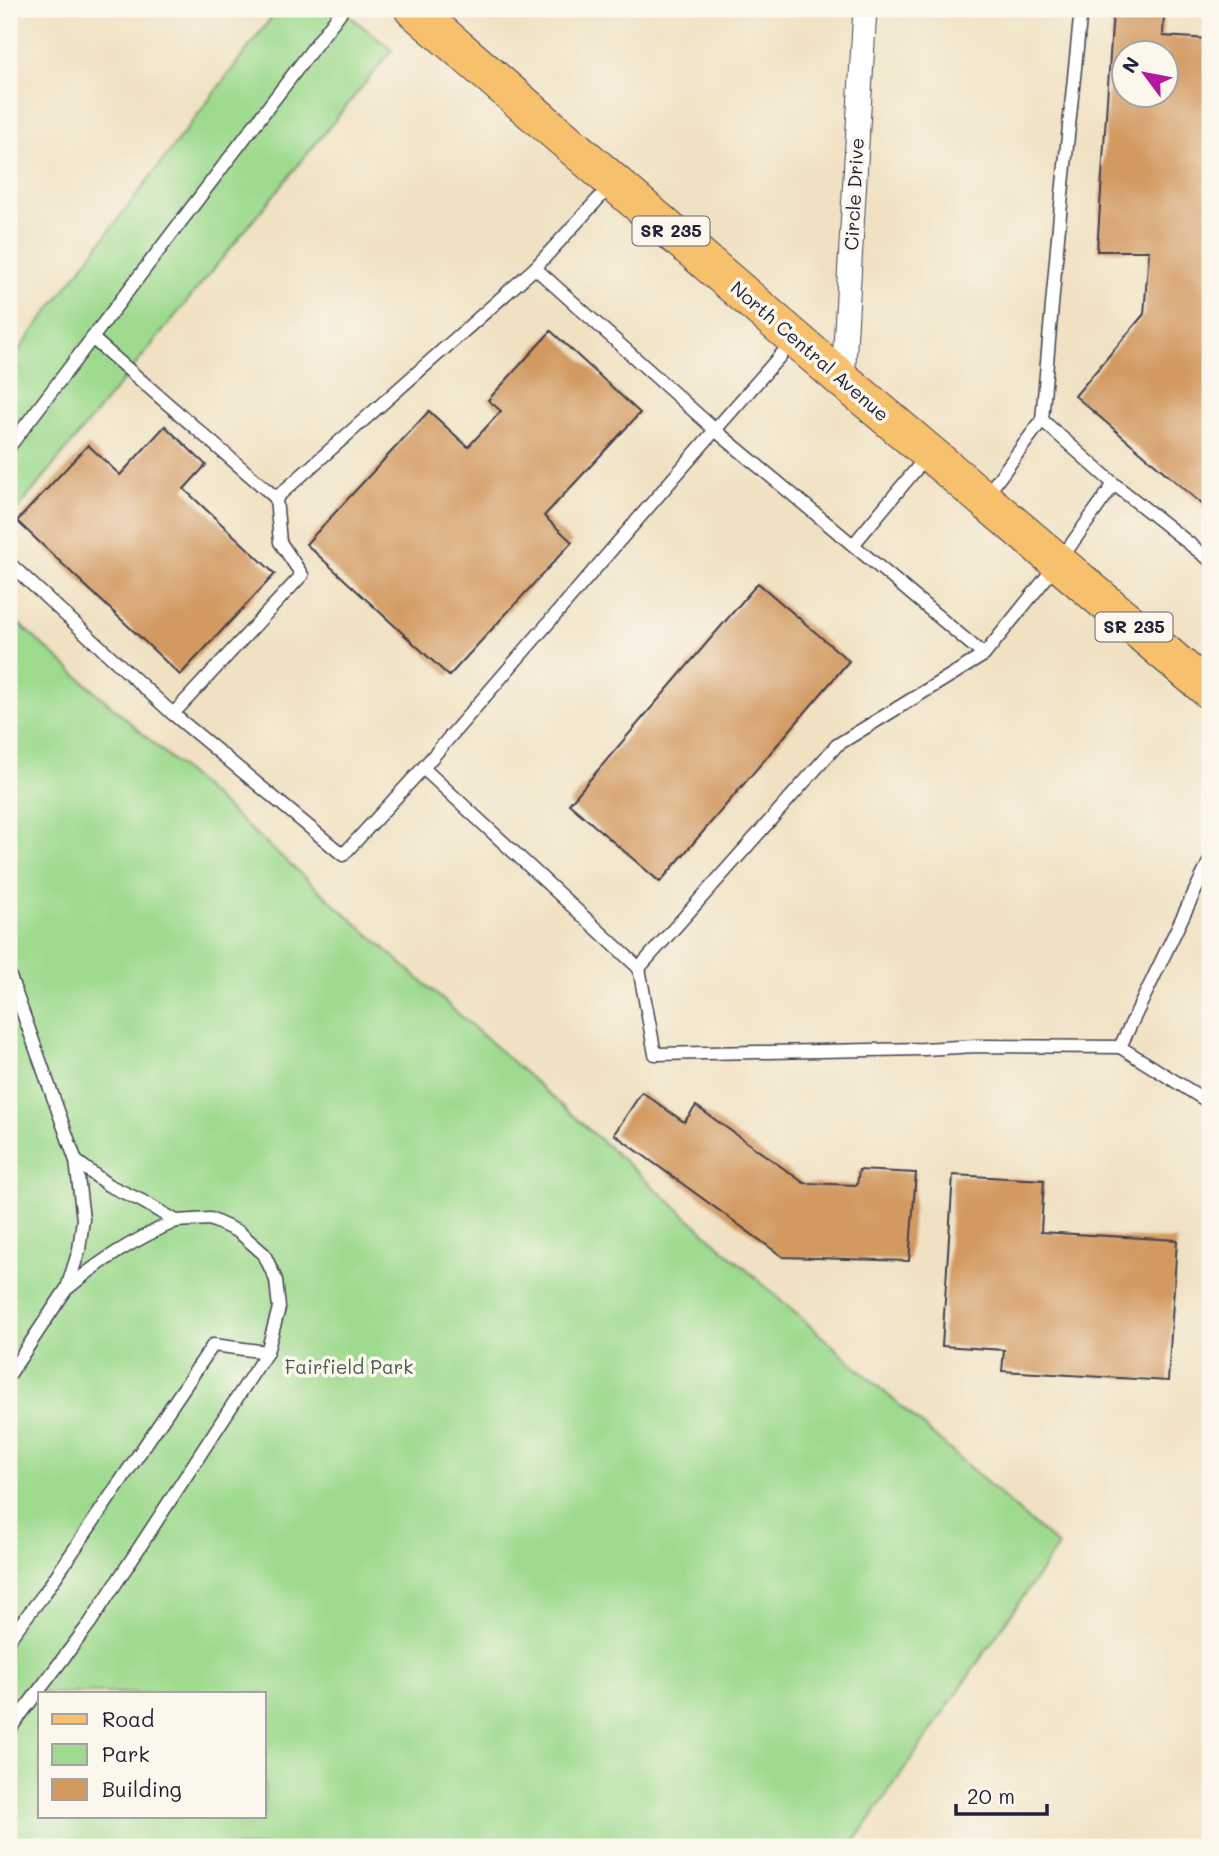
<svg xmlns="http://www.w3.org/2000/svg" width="1219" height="1856" font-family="Mali,sans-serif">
<rect width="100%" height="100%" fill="#fbf7ec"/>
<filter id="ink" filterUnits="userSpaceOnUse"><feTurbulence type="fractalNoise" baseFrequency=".0143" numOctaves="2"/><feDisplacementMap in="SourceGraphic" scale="14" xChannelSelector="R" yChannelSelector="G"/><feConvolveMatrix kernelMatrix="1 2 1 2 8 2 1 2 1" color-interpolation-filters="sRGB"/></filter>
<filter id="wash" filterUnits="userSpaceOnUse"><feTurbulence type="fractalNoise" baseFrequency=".00686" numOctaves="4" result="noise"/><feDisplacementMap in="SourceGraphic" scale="28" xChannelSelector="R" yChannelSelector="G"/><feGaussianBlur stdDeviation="1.57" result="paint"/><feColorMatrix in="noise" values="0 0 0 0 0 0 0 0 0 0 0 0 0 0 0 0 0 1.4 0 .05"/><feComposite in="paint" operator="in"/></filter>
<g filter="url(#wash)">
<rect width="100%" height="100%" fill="#f0e1c2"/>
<g fill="#9eda8e" stroke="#607e64" stroke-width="2" fill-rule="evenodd">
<path d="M278 9H341L392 50 9 520V363Z"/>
<path d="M9 615 1058 1546 851 1847H9ZM40 1693H264V1816H40Z"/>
</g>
<g id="blocks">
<g fill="#d29961" fill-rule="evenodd">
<path d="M1113 10 1164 14 1163 36 1210 39V511L1075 396 1144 314 1149 251H1097ZM1124 52H1166V94H1124Z"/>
<path d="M551 331 640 413 544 516 572 542 449 676 306 544 429 411 468 447 501 411 488 400Z"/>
<path d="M165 426 206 465 184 489 275 574 180 675 17 521 88 445 120 475Z"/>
<path d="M758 583 849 661 660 882 569 804Z"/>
<path d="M642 1092 684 1122 696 1106 804 1183 857 1185 859 1170 916 1173 909 1261 783 1257 614 1134Z"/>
<path d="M953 1175 1044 1180 1041 1232 1177 1240 1168 1381 1002 1371 1004 1350 942 1346Z"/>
</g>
</g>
</g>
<g filter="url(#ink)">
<use href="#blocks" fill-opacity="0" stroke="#413f4f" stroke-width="2"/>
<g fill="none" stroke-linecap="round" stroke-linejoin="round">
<defs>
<g id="service">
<path d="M611 185 535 268 715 430 794 340"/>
<path d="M1042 420 1114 484 1210 560"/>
<path d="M9 447 343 9"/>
<path d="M927 456 853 545 984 655"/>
<path d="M986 496 1042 420 1060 214 1081 9"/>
<path d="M276 498 535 268"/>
<path d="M853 545 715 430 423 768 639 968 837 745 984 655 1058 563 1114 484"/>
<path d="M9 563 173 714 302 575 280 542 276 498 92 338"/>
<path d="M173 714 343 855 423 768"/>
<path d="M1210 860 1120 1047 1210 1103"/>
<path d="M639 968 655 1054 924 1049 976 1046 1120 1047"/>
<path d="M9 974 76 1161 83 1219 79 1250 67 1288 9 1375"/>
<path d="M176 1221 210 1219 239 1232 264 1254 276 1280 279 1308 267 1352"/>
<path d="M68 1288C104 1258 134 1240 176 1221L142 1201 108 1185 76 1161"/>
<path d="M9 1639 44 1594 213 1345 267 1352 90 1623 9 1730"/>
</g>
<path id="minor" d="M843 380 865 9"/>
<path id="primary" d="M413 9 843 380 1210 691"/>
</defs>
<use href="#service" stroke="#413f4f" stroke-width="15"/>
<use href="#minor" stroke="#413f4f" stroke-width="25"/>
<use href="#primary" stroke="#413f4f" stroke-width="39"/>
<use href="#service" stroke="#fff" stroke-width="12"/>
<use href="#minor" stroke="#fff" stroke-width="23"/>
<use href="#primary" stroke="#f7c06c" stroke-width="37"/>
</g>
</g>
<g text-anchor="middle" stroke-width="7" stroke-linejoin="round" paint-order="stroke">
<g fill="#fbf7ec" stroke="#636270" stroke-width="2">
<rect x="632.5" y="216.5" width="77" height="29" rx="5"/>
<rect x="1095.5" y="612.5" width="77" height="29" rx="5"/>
</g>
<g font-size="18" font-weight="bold" fill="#22223b">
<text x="671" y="237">SR 235</text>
<text x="1134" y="633">SR 235</text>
</g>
<g font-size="19" fill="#22223b" stroke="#fbf7ec">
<text transform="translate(854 194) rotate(-87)" y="7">Circle Drive</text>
<text transform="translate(810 351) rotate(41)" y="7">North Central Avenue</text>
</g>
<g font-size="19" fill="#475954" stroke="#fbf7ec">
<text x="349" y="1374">Fairfield Park</text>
</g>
</g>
<rect width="1219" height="1856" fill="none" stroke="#fbf7ec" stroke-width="35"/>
<rect x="38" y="1692" width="228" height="126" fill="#fbf7ec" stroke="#a4a2a5" stroke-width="2"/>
<rect x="52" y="1714" width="35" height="10" fill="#f7c06c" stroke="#a4a2a5" stroke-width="2"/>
<text x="102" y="1727" font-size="21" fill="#22223b">Road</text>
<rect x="52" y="1744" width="35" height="21" fill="#9eda8e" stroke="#a4a2a5" stroke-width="2"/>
<text x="102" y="1762" font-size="21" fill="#22223b">Park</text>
<rect x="52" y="1779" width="35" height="21" fill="#d29961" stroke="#a4a2a5" stroke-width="2"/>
<text x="102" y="1797" font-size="21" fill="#22223b">Building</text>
<g transform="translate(1145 74) rotate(302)"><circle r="33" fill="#fbf7ec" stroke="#a4a2a5" stroke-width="2"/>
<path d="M0-5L12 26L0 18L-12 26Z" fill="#b5179e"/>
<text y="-10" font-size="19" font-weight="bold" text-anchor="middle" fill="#22223b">N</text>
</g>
<path d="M956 1804v10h91v-10" fill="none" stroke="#22223b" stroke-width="3.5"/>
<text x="967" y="1804" font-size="21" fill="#22223b" stroke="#fbf7ec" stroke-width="5" paint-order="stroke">20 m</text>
</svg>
